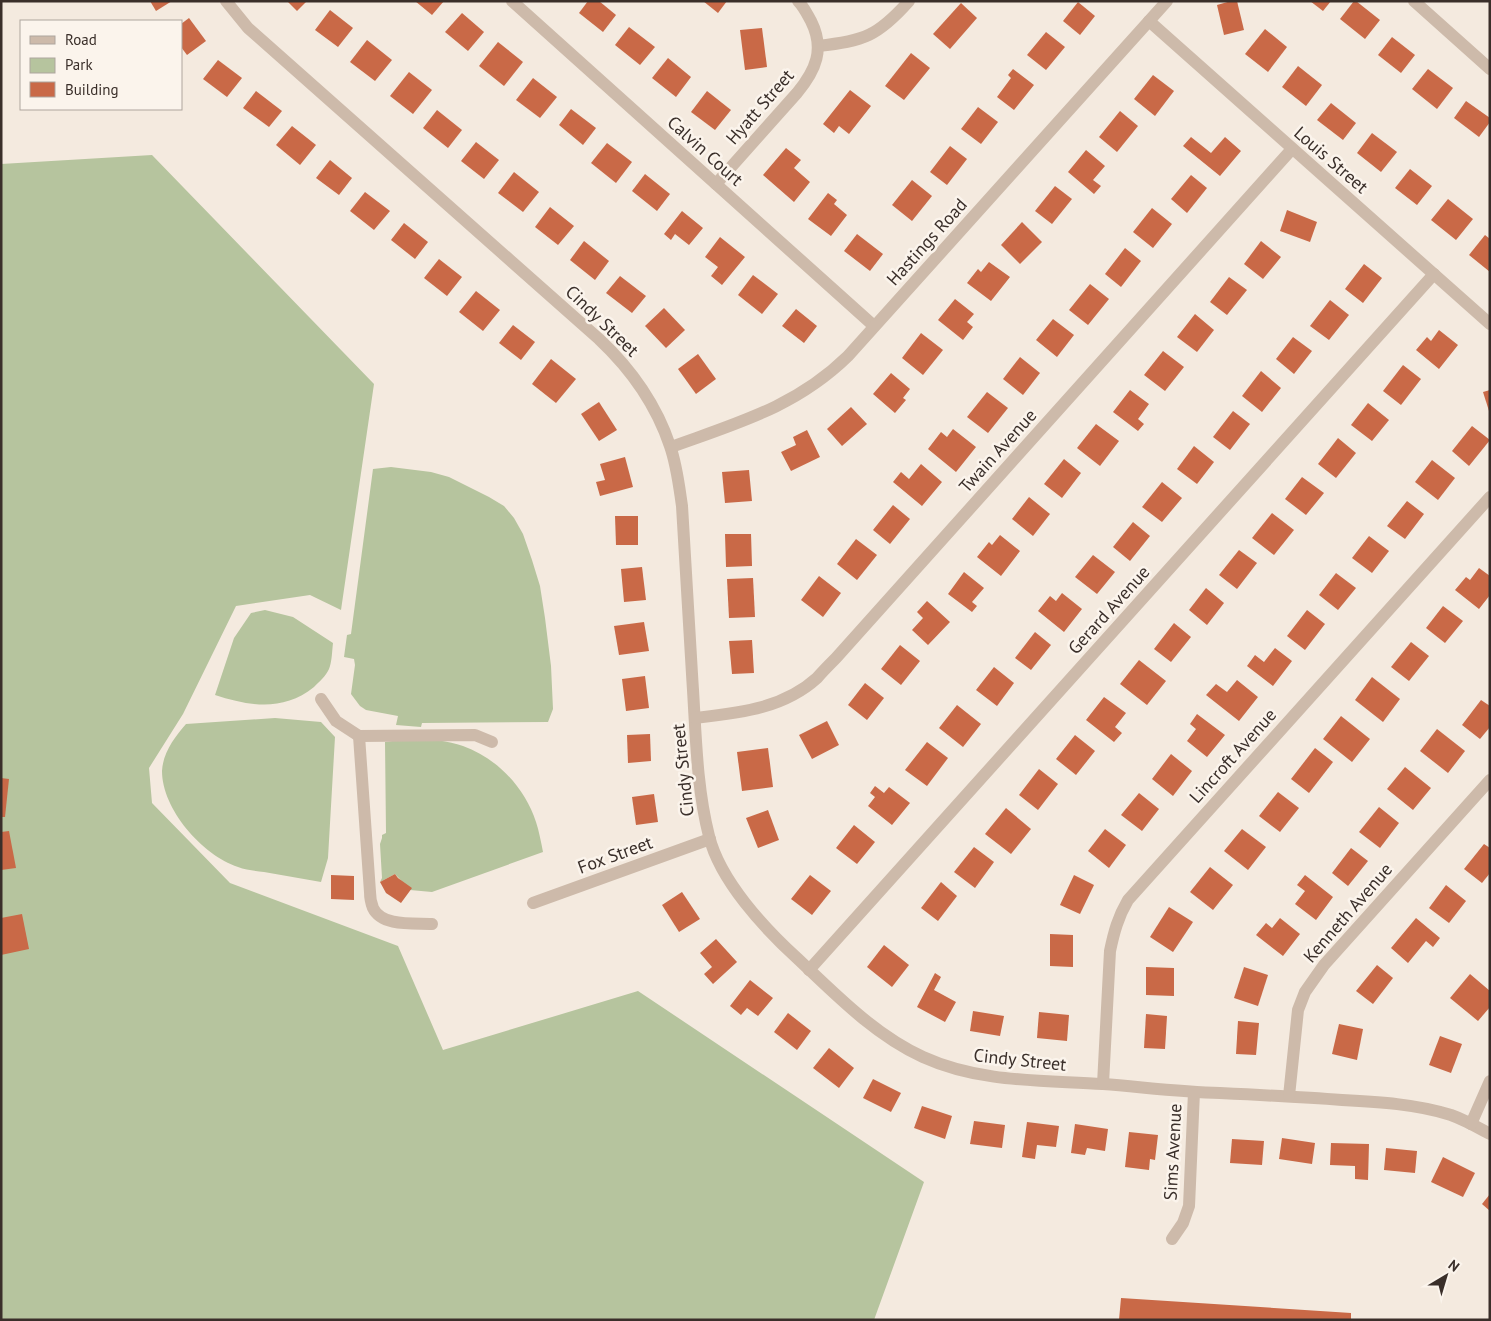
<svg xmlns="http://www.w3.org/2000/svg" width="1491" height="1321" font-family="'PT Sans',sans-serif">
<rect width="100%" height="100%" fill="#f4eadf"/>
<g fill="#b6c49e">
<path d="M152 155 374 384 341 610 310 595 236 606 183 714 149 768 152 803 230 883 398 946 443 1050 638 991 924 1182 874 1320H1V164Z"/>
<path d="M391 467 431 472 449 477 489 497 504 506 514 518 523 534 532 560 540 586 545 618 551 666 553 709 548 722 422 723 421 727 396 725 398 716 366 710 360 706 351 694 355 665 354 659 344 657 347 635 351 634 373 469Z"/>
<path d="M265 610 293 617 333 643C332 651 332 662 329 669 326 676 319 682 314 687 283 712 249 706 215 695L234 638 251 613Z"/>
<path d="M275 718 321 722 335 737 328 858 321 882C302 879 283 875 264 872 256 871 246 870 238 867 202 855 162 809 162 771 163 752 175 737 186 724Z"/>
<path d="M414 738C431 739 448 741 463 746 497 758 525 788 536 822 539 831 541 842 543 852L432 892 410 890 395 874 380 882 382 878 380 844 382 838V835L386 833 385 742Z"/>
</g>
<g fill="#c96947">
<path d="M150 1H172L156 11Z"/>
<path d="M287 1H307L297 11Z"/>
<path d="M415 1H444L432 15Z"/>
<path d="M588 1H599L616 15 603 32 579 13Z"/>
<path d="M703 1H727L718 13Z"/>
<path d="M1231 1H1237L1244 30 1224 35 1217 5Z"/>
<path d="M1310 1H1331L1323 11Z"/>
<path d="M1354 1H1356L1380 20 1365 39 1340 19Z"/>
<path d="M1078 2 1095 16 1080 35 1063 21Z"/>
<path d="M961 3 977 18 950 49 933 34Z"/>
<path d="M330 10 353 28 338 47 315 30Z"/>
<path d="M462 13 484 32 468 51 445 32Z"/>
<path d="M189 18 206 41 187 55 181 47V24Z"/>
<path d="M629 27 655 47 640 65 615 45Z"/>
<path d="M762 28 767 67 745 70 740 30Z"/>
<path d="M1265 29 1287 47 1268 72 1245 54Z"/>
<path d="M1046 32 1065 47 1046 70 1027 55Z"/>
<path d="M1392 37 1415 55 1401 73 1378 55Z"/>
<path d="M367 40 392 60 375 81 350 62Z"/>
<path d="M498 42 523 62 504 86 479 66Z"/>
<path d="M911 53 930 68 904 100 885 86Z"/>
<path d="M668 58 691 77 676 97 652 78Z"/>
<path d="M218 60 242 78 227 97 203 79Z"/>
<path d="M1298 66 1322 85 1306 106 1282 87Z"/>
<path d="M1013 69 1034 85 1014 110 997 97 1011 78 1008 75Z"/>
<path d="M1428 69 1453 88 1437 109 1412 89Z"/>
<path d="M409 72 432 90 413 114 390 96Z"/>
<path d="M1153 75 1174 91 1155 116 1134 99Z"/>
<path d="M533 78 557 97 540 118 516 100Z"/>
<path d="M850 90 871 106 849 134 839 126 834 133 823 124Z"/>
<path d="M256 91 282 111 269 127 243 108Z"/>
<path d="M707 91 731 110 715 130 691 112Z"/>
<path d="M1466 101 1490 118V122L1479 137 1454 118Z"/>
<path d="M1331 103 1356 123 1343 140 1317 120Z"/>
<path d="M978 107 998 122 981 144 961 129Z"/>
<path d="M571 109 596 128 583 145 559 125Z"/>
<path d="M437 110 462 130 448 148 423 128Z"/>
<path d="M1120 111 1138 126 1117 152 1099 137Z"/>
<path d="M292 126 316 145 300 165 276 145Z"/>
<path d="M1372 133 1397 152 1381 172 1357 153Z"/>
<path d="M1191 137 1211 153 1225 137 1241 151 1220 176 1183 146Z"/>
<path d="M476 142 499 160 484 179 461 161Z"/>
<path d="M607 143 632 162 616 183 591 163Z"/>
<path d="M950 146 967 159 947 185 930 172Z"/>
<path d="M786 148 801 160 794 168 810 182 794 202 763 175Z"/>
<path d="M1086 150 1105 166 1093 180 1101 186 1094 194 1068 172Z"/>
<path d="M330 160 352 178 339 195 316 178Z"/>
<path d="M1410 169 1432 186 1417 205 1395 188Z"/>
<path d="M514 172 539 192 523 212 498 193Z"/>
<path d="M645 174 670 194 657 211 632 191Z"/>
<path d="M1191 175 1207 188 1187 213 1171 199Z"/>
<path d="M912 180 932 196 912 221 892 205Z"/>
<path d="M1055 186 1072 199 1052 224 1035 211Z"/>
<path d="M365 192 390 211 374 230 350 211Z"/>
<path d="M828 193 837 200 834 204 847 215 831 236 808 219Z"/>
<path d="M1448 199 1473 219 1456 240 1431 220Z"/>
<path d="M550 207 574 226 558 245 535 227Z"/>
<path d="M1152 208 1172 224 1153 248 1133 232Z"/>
<path d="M1287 210 1317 222 1310 242 1280 231Z"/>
<path d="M682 211 703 228 689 245 675 234 671 240 664 234Z"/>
<path d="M1022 222 1042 242 1020 264 1001 245Z"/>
<path d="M404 223 428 242 415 259 391 240Z"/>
<path d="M857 234 883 254 870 271 844 251Z"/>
<path d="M1485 235 1490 239V272L1469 255Z"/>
<path d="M720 237 745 257 722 285 711 276 718 267 705 257Z"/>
<path d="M584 241 609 261 595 280 570 260Z"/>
<path d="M1261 241 1281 257 1263 279 1244 264Z"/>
<path d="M1125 248 1141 261 1121 287 1105 274Z"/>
<path d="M439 259 462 277 447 296 424 278Z"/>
<path d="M989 262 1010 277 991 301 967 283 978 269 981 272Z"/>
<path d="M1364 264 1382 278 1363 303 1345 289Z"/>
<path d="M753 275 778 294 762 314 738 295Z"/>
<path d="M620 276 646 296 632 313 606 293Z"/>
<path d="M1229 277 1247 290 1227 315 1210 302Z"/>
<path d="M1090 284 1109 299 1088 325 1069 310Z"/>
<path d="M476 291 500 310 483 331 459 312Z"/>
<path d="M955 299 974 314 967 322 973 327 963 340 938 320Z"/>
<path d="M1330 300 1349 315 1329 340 1310 326Z"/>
<path d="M664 308 685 330 666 348 645 326Z"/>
<path d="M796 309 817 326 804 343 782 326Z"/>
<path d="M1195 314 1214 330 1197 352 1177 337Z"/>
<path d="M1053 319 1074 335 1057 357 1036 340Z"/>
<path d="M513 325 535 342 521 360 499 343Z"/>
<path d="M1439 330 1458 345 1439 369 1416 350 1427 337 1431 341Z"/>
<path d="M921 333 943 350 923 375 902 358Z"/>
<path d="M1293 337 1312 351 1294 374 1276 359Z"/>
<path d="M1163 351 1184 367 1165 391 1144 375Z"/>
<path d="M698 354 716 379 696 394 678 369Z"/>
<path d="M1020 357 1040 373 1023 395 1003 379Z"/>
<path d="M551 359 576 379 556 403 532 384Z"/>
<path d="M1403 365 1421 379 1401 405 1383 391Z"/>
<path d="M1261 371 1281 388 1262 412 1242 396Z"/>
<path d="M891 373 910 389 903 398 906 400 895 413 873 394Z"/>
<path d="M1130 390 1149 404 1138 419 1144 424 1138 431 1113 412Z"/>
<path d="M1490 390V411H1489L1483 392Z"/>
<path d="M987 392 1008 408 988 433 967 417Z"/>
<path d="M599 402 617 430 599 441 581 414Z"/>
<path d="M1368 403 1389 420 1372 441 1351 425Z"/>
<path d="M851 407 867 424 842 446 827 429Z"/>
<path d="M1233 411 1250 424 1230 450 1213 437Z"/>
<path d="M1096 424 1119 441 1100 466 1077 448Z"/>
<path d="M1472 426 1490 440 1469 466 1452 451Z"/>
<path d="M953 429 976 447 956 472 928 449 941 432 947 437Z"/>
<path d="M807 430 820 457 791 471 781 452 796 445 793 437Z"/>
<path d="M1338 438 1356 453 1336 478 1318 464Z"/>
<path d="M1194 446 1214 462 1197 484 1177 469Z"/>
<path d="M625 457 633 487 600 496 596 482 605 480 600 464Z"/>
<path d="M1064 459 1081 473 1062 498 1044 484Z"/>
<path d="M1432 460 1455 478 1438 500 1415 482Z"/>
<path d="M921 464 942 482 922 506 893 482 901 472 909 479Z"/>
<path d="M749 470 752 501 725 503 722 472Z"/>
<path d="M1302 477 1324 493 1306 515 1285 499Z"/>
<path d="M1162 482 1182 498 1162 522 1142 507Z"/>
<path d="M1029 497 1050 514 1033 536 1012 519Z"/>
<path d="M1407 501 1424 514 1405 539 1387 526Z"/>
<path d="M893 505 910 519 890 544 873 530Z"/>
<path d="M1272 513 1294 530 1274 555 1252 538Z"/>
<path d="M615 516H638V545H616Z"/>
<path d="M1133 522 1150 536 1130 561 1113 547Z"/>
<path d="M725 534H751L752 566 726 567Z"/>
<path d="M1000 535 1020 551 1001 576 977 557 989 542 992 545Z"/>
<path d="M1369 536 1389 551 1372 573 1352 558Z"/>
<path d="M856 539 877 555 857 580 837 564Z"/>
<path d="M1239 550 1257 563 1237 589 1219 575Z"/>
<path d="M1093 555 1115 572 1097 594 1075 577Z"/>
<path d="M642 567 646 600 624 602 621 569Z"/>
<path d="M1479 568 1490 576V595L1479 609 1455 590 1466 577 1470 580Z"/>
<path d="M964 572 984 588 972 602 977 606 972 612 948 594Z"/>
<path d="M1336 573 1356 588 1338 610 1319 595Z"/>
<path d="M819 576 841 593 823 617 801 600Z"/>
<path d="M753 578 755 617 729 618 727 579Z"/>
<path d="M1206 588 1224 603 1207 625 1189 610Z"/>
<path d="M1062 593 1082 609 1064 632 1038 611 1050 596 1056 601Z"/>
<path d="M927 601 950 622 928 645 912 630 923 618 917 612Z"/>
<path d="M1443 606 1463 621 1445 643 1426 628Z"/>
<path d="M1307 610 1325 624 1305 650 1287 636Z"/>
<path d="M644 622 649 651 619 655 614 626Z"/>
<path d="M1174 623 1191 637 1171 662 1154 649Z"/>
<path d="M1035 632 1051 645 1031 670 1015 658Z"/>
<path d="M752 640 754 673 732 674 729 641Z"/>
<path d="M1411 642 1429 656 1409 681 1391 667Z"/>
<path d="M900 645 920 661 901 685 881 669Z"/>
<path d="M1275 648 1292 661 1273 686 1247 666 1255 655 1264 662Z"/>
<path d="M1139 660 1166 681 1147 705 1120 684Z"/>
<path d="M994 667 1014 683 997 706 976 690Z"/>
<path d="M645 676 649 708 626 711 622 679Z"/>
<path d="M1372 677 1400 699 1383 722 1355 700Z"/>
<path d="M1237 680 1258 697 1239 721 1206 695 1216 684 1227 692Z"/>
<path d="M865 683 884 698 867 720 848 705Z"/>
<path d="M1104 697 1126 713 1115 727 1122 733 1114 742 1086 720Z"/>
<path d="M1481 700 1490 706V727L1480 739 1462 725Z"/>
<path d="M957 705 981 724 963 747 939 728Z"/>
<path d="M1197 714 1225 735 1207 757 1187 741 1196 729 1190 724Z"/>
<path d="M1341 716 1370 739 1352 762 1323 739Z"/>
<path d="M827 721 839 745 812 759 799 735Z"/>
<path d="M1437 729 1465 751 1448 773 1420 751Z"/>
<path d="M650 734 651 761 628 763 627 735Z"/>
<path d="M1075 735 1095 751 1076 775 1056 759Z"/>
<path d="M927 742 948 758 927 786 905 770Z"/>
<path d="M768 748 773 787 742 791 737 752Z"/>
<path d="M1315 748 1333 762 1309 793 1291 779Z"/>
<path d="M1171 754 1192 771 1173 796 1152 779Z"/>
<path d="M1405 767 1431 788 1413 810 1387 789Z"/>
<path d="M1039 769 1058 784 1038 810 1019 795Z"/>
<path d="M1 778 9 779 5 817H1Z"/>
<path d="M875 786 884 793 889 787 910 803 892 825 868 806 875 797 870 793Z"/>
<path d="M1278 792 1299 808 1280 832 1259 816Z"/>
<path d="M1139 793 1159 809 1142 831 1121 815Z"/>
<path d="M654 794 658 822 636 825 632 797Z"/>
<path d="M1379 807 1399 823 1380 848 1359 832Z"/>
<path d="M1006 808 1031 829 1011 854 985 834Z"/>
<path d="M768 810 779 840 758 848 746 818Z"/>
<path d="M854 825 875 842 857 864 836 848Z"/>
<path d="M1105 829 1126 845 1109 868 1088 851Z"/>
<path d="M1242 829 1266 847 1248 870 1224 851Z"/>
<path d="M9 831 16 868 1 870V832Z"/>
<path d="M1484 844 1490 848V873L1482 883 1464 869Z"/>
<path d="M974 847 994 862 975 888 954 872Z"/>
<path d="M1351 848 1368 861 1348 886 1332 873Z"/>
<path d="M1210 867 1233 885 1213 910 1190 892Z"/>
<path d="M395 874 398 878 412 888 401 903 386 893 380 882Z"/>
<path d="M331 875 354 876V900L331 899Z"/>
<path d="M810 875 831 891 812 915 791 899Z"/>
<path d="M1074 875 1094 885 1080 914 1060 905Z"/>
<path d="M1305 875 1333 897 1316 920 1295 904 1305 891 1297 885Z"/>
<path d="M941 882 957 896 938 921 921 908Z"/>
<path d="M1446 885 1466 901 1449 923 1429 908Z"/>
<path d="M682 892 700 919 679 932 662 905Z"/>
<path d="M1169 907 1193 922 1173 952 1150 937Z"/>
<path d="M22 914 29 949 1 955V918Z"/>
<path d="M1280 918 1300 934 1283 956 1256 935 1266 923 1272 928Z"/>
<path d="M1416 918 1440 938 1433 947 1426 941 1408 963 1391 948Z"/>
<path d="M1050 934 1073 935V967L1050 966Z"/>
<path d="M716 939 737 962 713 984 704 974 712 967 700 953Z"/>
<path d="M884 945 909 965 892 987 867 967Z"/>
<path d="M1377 965 1393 978 1373 1004 1356 991Z"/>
<path d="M1146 967 1174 968V996L1146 995Z"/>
<path d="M1244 967 1268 975 1258 1006 1234 998Z"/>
<path d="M935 973 941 977 934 990 956 1002 945 1022 917 1007Z"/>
<path d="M1470 974 1490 991V1007L1478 1021 1450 998Z"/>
<path d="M750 980 773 998 758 1016 747 1008 741 1015 730 1006Z"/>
<path d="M973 1011 1004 1016 1000 1036 970 1031Z"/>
<path d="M1039 1012 1069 1015 1067 1041 1037 1038Z"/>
<path d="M788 1013 811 1031 797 1050 774 1032Z"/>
<path d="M1146 1014 1167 1016 1165 1049 1144 1048Z"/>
<path d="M1238 1021 1259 1023 1256 1055 1236 1054Z"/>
<path d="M1339 1024 1363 1029 1357 1060 1332 1054Z"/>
<path d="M1440 1036 1462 1044 1451 1073 1429 1065Z"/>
<path d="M829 1048 854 1068 839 1088 813 1068Z"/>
<path d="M873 1079 901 1093 891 1112 863 1098Z"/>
<path d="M922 1106 952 1116 945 1139 914 1128Z"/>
<path d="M974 1121 1005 1125 1002 1148 970 1144Z"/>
<path d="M1027 1122 1059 1126 1056 1147 1037 1145 1035 1159 1022 1157Z"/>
<path d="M1075 1124 1108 1129 1105 1151 1087 1148 1085 1155 1071 1153Z"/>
<path d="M1129 1132 1158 1135 1155 1160 1150 1159 1149 1170 1125 1167Z"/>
<path d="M1282 1138 1315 1143 1312 1164 1279 1159Z"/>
<path d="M1232 1139 1264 1141 1262 1165 1230 1163Z"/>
<path d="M1331 1143 1369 1144 1368 1180 1355 1179V1166L1330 1165Z"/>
<path d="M1386 1148 1417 1151 1415 1173 1384 1170Z"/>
<path d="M1443 1157 1475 1173 1463 1197 1431 1182Z"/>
<path d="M1490 1194V1211L1482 1204Z"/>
<path d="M1121 1298 1351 1313V1320H1119Z"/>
</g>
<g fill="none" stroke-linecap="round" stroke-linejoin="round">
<g stroke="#cdbaaa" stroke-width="12">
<path d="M226 1 248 28 599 339C631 369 656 404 670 446 677 466 679 486 682 506 686 568 689 629 693 690 696 739 697 789 709 836 720 881 765 929 798 959 836 995 875 1035 923 1057 980 1083 1042 1080 1103 1084 1142 1087 1181 1092 1220 1093 1261 1095 1301 1097 1342 1100 1379 1102 1416 1104 1451 1115 1465 1120 1477 1127 1490 1134"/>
<path d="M512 1 874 326"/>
<path d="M1414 1 1490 69"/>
<path d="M1149 21 1490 324"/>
<path d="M818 46C864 41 878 36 909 1"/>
<path d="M716 184 797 93C816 70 825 49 811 21 807 14 804 7 798 1"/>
<path d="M671 447C737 423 796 407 848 356L1167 1"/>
<path d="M321 699 336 721 359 736 475 735 492 742"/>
<path d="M695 718C738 713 783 709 817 678 823 671 829 665 836 658L1292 149"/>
<path d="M359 736 370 892C370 897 371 903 373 908 382 927 414 923 432 924"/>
<path d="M533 903 710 839"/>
<path d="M809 970 1434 274"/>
<path d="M1103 1084 1110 951C1114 932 1118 917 1128 900L1490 497"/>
<path d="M1289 1096 1298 1010 1305 992 1324 965 1490 780"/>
<path d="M1471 1124 1490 1081"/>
<path d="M1172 1239 1183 1223 1189 1206 1194 1092"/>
</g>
</g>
<g text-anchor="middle" stroke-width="5" stroke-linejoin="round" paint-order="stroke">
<g font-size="18" fill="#3a2f2a" stroke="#fbf4ec">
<text transform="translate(760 107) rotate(-49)" y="6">Hyatt Street</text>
<text transform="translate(705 151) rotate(42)" y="6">Calvin Court</text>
<text transform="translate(1331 160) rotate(41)" y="6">Louis Street</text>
<text transform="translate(927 242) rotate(-48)" y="6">Hastings Road</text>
<text transform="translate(602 321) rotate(44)" y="6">Cindy Street</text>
<text transform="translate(998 451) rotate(-48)" y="6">Twain Avenue</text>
<text transform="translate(1109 610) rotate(-48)" y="6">Gerard Avenue</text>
<text transform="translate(1233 756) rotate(-48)" y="6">Lincroft Avenue</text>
<text transform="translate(683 770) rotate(-96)" y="6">Cindy Street</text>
<text transform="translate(615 855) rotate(-20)" y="6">Fox Street</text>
<text transform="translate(1348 913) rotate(-49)" y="6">Kenneth Avenue</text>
<text transform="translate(1020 1060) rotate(6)" y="6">Cindy Street</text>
<text transform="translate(1173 1152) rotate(-87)" y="6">Sims Avenue</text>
</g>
</g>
<rect width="1491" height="1321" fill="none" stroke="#3a2f2a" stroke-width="5"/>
<rect x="20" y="20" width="162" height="90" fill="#fbf4ec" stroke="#aea59e"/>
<rect x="30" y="36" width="25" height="8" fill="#cdbaaa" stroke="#aea59e"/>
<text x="65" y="45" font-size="15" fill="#3a2f2a">Road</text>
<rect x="30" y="58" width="25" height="15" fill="#b6c49e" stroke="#aea59e"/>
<text x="65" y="70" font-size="15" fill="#3a2f2a">Park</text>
<rect x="30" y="82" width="25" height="15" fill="#c96947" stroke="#aea59e"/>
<text x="65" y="95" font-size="15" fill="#3a2f2a">Building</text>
<g transform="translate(1446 1276) rotate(38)" stroke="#fbf4ec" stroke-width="4" paint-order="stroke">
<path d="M0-4L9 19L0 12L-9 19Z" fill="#3a2f2a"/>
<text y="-8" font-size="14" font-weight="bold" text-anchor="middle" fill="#3a2f2a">N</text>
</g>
</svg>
